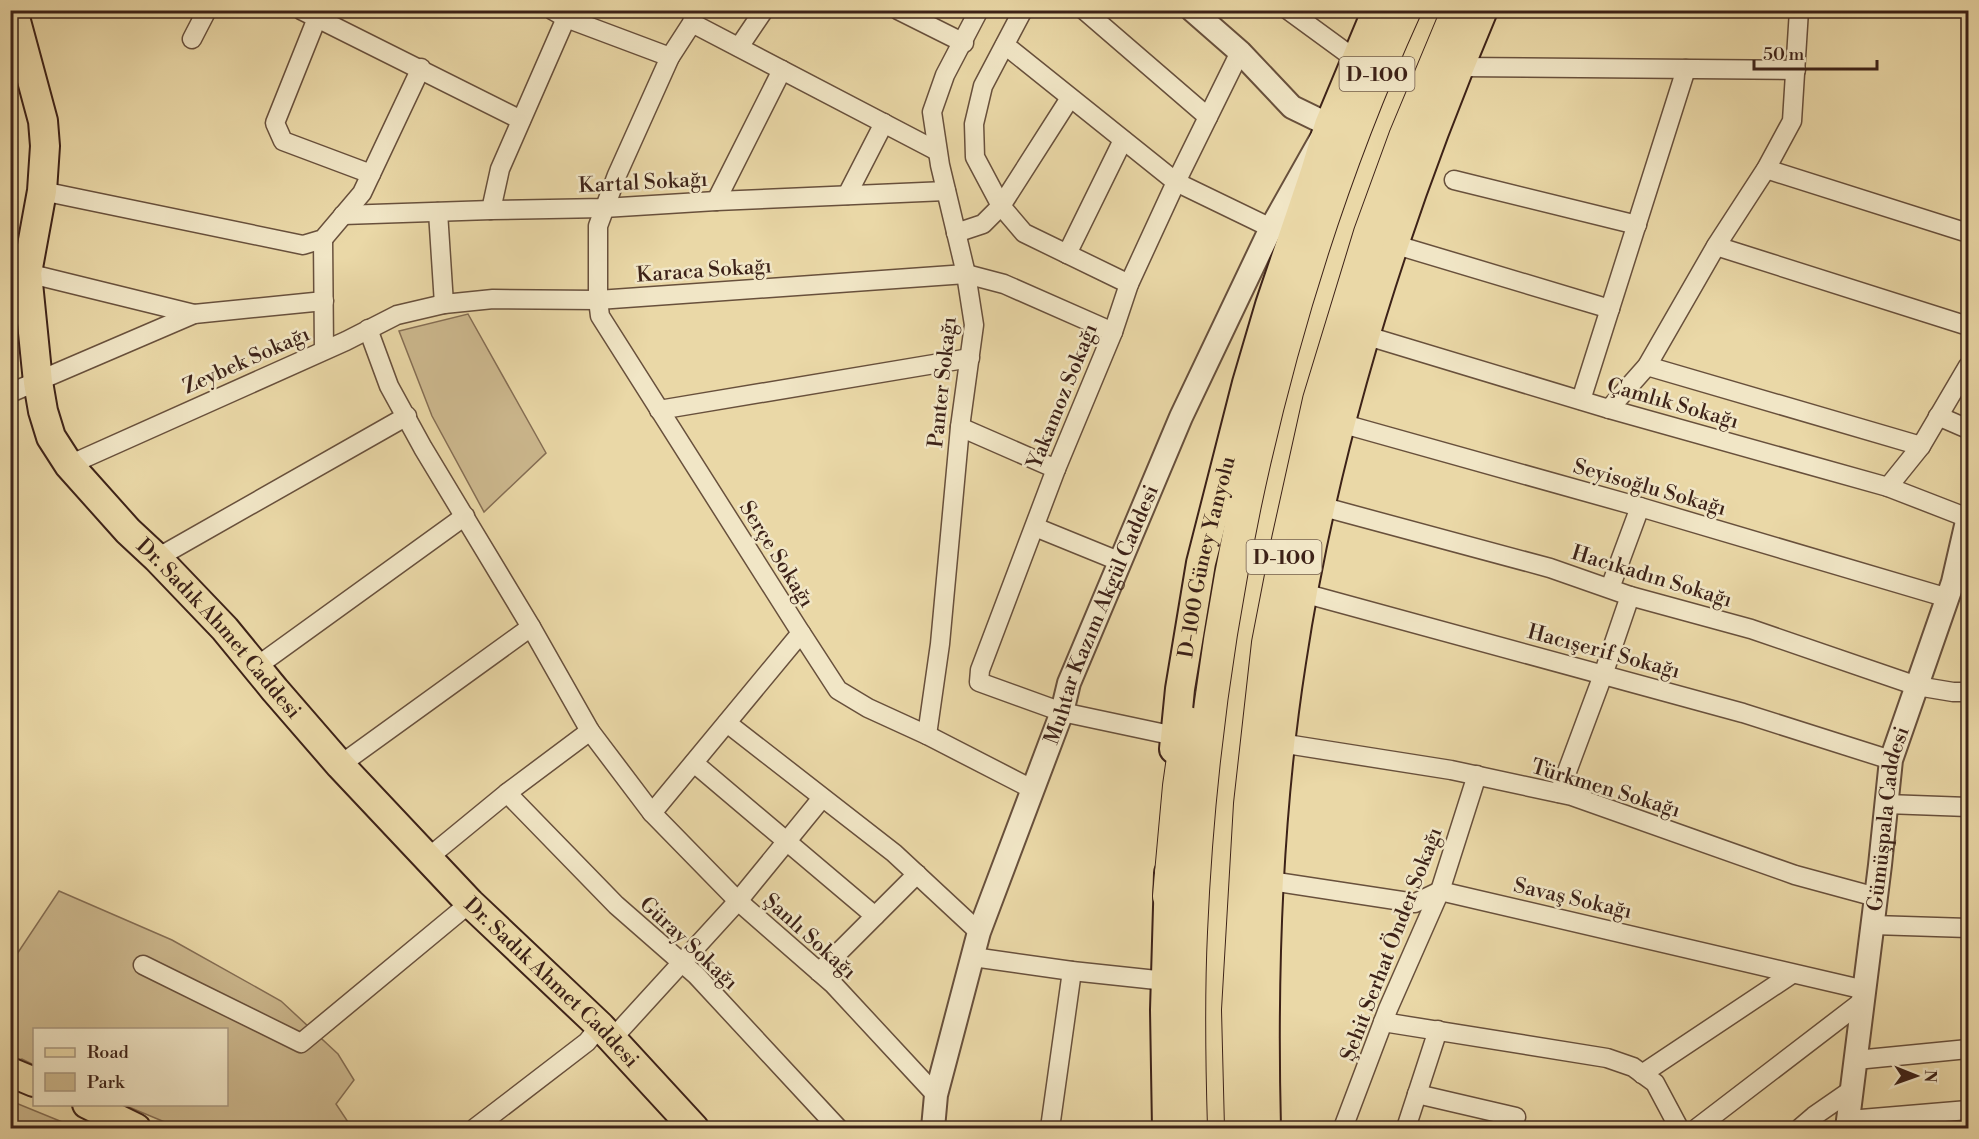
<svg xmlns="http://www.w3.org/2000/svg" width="1979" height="1139" font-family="'Libre Bodoni',serif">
<rect width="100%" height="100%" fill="#ead8a7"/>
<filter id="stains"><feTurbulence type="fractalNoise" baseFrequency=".00333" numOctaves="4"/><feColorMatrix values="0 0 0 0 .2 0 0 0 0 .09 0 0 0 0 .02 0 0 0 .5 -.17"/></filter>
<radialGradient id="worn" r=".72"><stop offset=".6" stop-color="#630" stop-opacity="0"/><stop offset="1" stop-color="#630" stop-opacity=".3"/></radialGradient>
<g fill="#cdb98f" stroke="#856e54" stroke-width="1.5">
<path d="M468 314 546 453 484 512 432 416 399 331Z"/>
<path d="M59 891 172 940 281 1001 338 1054 354 1080 336 1104 352 1128H179L124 1105 226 1104V1030H34V1065L22 1059 11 1061V963Z"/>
<path d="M10 1101H11L77 1128H11Z"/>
</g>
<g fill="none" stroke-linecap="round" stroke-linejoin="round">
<defs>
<g id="minor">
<path d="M301 10 521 120"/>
<path d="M552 10 566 18 670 57"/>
<path d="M898 10 964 43"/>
<path d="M1023 10 983 86 974 124 975 157 1001 206 1024 233 1129 284"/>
<path d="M1084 10 1208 117"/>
<path d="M1288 10 1355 59"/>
<path d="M317 18 275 123 283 141 371 174"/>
<path d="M692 23 937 151"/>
<path d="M192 39 207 10"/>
<path d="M1005 45 1176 182 1271 228"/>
<path d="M739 47 764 10"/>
<path d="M1459 67 1796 70"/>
<path d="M1766 169 1968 233"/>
<path d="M1454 180 1637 225"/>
<path d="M42 191 303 245 323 239 362 193 421 68"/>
<path d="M847 195 884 123"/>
<path d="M716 201 782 70"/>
<path d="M491 210 500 169 566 18"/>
<path d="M438 212 444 304"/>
<path d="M343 215 491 210 604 208 716 201 946 191"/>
<path d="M956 233 983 224 1001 206 1070 98"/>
<path d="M323 239 324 350"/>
<path d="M1393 244 1610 309"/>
<path d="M1716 246 1968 326"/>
<path d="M1067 254 1123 140"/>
<path d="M27 273 194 314"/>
<path d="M368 329 389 386 423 448 531 627 590 731 652 813 738 901 833 984 936 1095"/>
<path d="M1364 335 1609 409 1888 487 1968 518"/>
<path d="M1647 366 1921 446"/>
<path d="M10 393 194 314 324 301"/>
<path d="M1581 400 1686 69"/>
<path d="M1609 409 1647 366 1716 246 1766 169 1792 121 1799 10"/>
<path d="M659 410 970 358"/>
<path d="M1938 416 1968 429"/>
<path d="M1340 423 1640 507 1948 598"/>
<path d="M960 427 1056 469"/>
<path d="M69 465 346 341 397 315 444 304 493 299 598 300 966 274 1004 284 1113 332"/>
<path d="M1888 487 1921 446 1968 366"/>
<path d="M1320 506 1550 568 1630 596 1751 629 1917 686 1953 692H1968"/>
<path d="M1035 527 1121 562"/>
<path d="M157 558 407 416"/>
<path d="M1953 582 1968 583"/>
<path d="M1610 588 1640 507"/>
<path d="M1303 593 1743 713 1891 760"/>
<path d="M801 633 838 690 868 708 927 735 1032 789"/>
<path d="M256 667 465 516"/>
<path d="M727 723 894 853 979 932"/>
<path d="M927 735 940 644 960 427 974 325 966 274 940 165 932 112 945 75 979 10"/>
<path d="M1175 736 1062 712 979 682 980 670 1056 469 1113 332 1129 284 1176 182 1240 52"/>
<path d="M1280 743 1451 770 1572 796 1795 875 1876 897"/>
<path d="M694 763 875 916"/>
<path d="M340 765 531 627"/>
<path d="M507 793 616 905 696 975 838 1128"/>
<path d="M1559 793 1603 675 1630 596"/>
<path d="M1886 804 1968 807"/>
<path d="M652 813 801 633 600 316 598 300V226L617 175 670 57 692 23 695 10"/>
<path d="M429 857 507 793 590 731"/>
<path d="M1270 881 1415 903 1440 891 1865 990"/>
<path d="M1873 925 1968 928"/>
<path d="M973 957 1072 971 1166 981"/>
<path d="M143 965 301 1043 470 903"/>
<path d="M819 972 917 874"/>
<path d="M1383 1022 1607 1058 1633 1067 1655 1083 1679 1128"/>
<path d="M612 1039 738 901 822 798"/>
<path d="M1856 1060 1968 1049"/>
<path d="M1642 1074 1792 974"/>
<path d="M1417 1094 1516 1117"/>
<path d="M1849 1120 1968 1110"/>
<path d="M475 1128 587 1042 600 1026"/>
<path d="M1050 1128 1072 971"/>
<path d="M1343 1128 1388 1009 1440 891 1477 775"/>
<path d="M1406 1128 1438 1030"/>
<path d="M1697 1128 1864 1000"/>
<path d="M1800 1128 1814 1116 1853 1089"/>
</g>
<g id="tertiary">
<path id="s1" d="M933 1128 936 1095 979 932 1062 712 1069 683 1181 417 1271 228 1329 125 1292 107 1240 52 1192 10"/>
<path id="s2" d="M1847 1128 1880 865 1891 760 1953 582 1968 517"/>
</g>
<g id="primary">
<path id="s3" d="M13 10 43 121 45 146 42 191 27 273 38 382 43 411 51 437 69 465 128 531 157 558 225 629 275 690 340 765 470 903 600 1026 694 1128"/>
<path id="s4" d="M1174 749 1180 689 1201 563 1247 383 1270 305 1315 172 1329 125 1377 10"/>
<path d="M10 1072 34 1082"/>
<path d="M87 1104 136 1128"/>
<path d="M1167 1128 1165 1010 1169 873"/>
<path d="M1266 1128C1262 973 1267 816 1291 662 1325 437 1394 220 1483 10"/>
</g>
<g id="trunk">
<path d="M1169 896 1179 786 1188 723"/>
<path d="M1191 1128C1189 1063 1188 997 1191 932 1204 622 1276 294 1405 10"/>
<path d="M1241 1128 1238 1010 1250 804 1268 643 1288 540 1319 400 1370 233 1405 137 1458 10"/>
</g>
</defs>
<use href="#minor" stroke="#68503c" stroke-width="21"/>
<use href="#tertiary" stroke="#68503c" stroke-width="26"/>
<use href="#primary" stroke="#3d2218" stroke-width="32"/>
<use href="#trunk" stroke="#3d2218" stroke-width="34"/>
<use href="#minor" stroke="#f1e6c6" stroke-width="18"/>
<use href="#tertiary" stroke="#f1e6c6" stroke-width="22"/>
<use href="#primary" stroke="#ead8a7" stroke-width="28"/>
<use href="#trunk" stroke="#ead8a7" stroke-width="32"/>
</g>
<g text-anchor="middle" stroke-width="5" stroke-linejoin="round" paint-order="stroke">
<g fill="#f1e6c6" stroke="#735d4c" stroke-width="1.5">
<rect x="1339.5" y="57" width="75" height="34" rx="4.5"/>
<rect x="1246.5" y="540" width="75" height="34" rx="4.5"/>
</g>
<g font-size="20" font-weight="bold" fill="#3d2218">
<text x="1377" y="81">D-100</text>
<text x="1284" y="564">D-100</text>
</g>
<g font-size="21" fill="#3d2218" stroke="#f1e6c6">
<text transform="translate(643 182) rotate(-3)" y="7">Kartal Sokağı</text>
<text transform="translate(704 270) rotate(-4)" y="7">Karaca Sokağı</text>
<text transform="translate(246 360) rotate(-24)" y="7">Zeybek Sokağı</text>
<text transform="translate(942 382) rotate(-84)" y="7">Panter Sokağı</text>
<text transform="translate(1062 396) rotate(-68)" y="7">Yakamoz Sokağı</text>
<text transform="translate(1673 403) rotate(16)" y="7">Çamlık Sokağı</text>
<text transform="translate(1650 487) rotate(16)" y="7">Seyisoğlu Sokağı</text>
<text transform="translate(777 554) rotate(58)" y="7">Serçe Sokağı</text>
<text dy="7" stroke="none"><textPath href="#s4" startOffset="195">D-100 Güney Yanyolu</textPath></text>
<text transform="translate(1652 576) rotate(17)" y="7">Hacıkadın Sokağı</text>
<text dy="7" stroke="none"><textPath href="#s1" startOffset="542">Muhtar Kazım Akgül Caddesi</textPath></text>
<text dy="7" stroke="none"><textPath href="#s3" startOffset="690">Dr. Sadık Ahmet Caddesi</textPath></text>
<text transform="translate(1604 651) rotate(15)" y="7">Hacışerif Sokağı</text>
<text transform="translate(1606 788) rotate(17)" y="7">Türkmen Sokağı</text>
<text dy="7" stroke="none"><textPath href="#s2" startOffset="312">Gümüşpala Caddesi</textPath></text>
<text transform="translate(1573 898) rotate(13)" y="7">Savaş Sokağı</text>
<text transform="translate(810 936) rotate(42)" y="7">Şanlı Sokağı</text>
<text transform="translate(689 943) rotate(43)" y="7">Güray Sokağı</text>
<text transform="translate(1391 944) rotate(-69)" y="7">Şehit Serhat Önder Sokağı</text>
<text dy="7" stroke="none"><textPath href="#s3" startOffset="1176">Dr. Sadık Ahmet Caddesi</textPath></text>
</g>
</g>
<rect width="1979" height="1139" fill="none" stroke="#ead8a7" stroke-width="36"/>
<rect x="12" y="12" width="1955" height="1115" fill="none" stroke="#3d2218" stroke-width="3"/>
<rect x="18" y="18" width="1943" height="1103" fill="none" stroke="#3d2218" stroke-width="1.5"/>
<rect x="33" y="1028" width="195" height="78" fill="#f1e6c6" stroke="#a99880" stroke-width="1.5"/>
<rect x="45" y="1048" width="30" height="9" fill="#ead8a7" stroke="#a99880" stroke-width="1.5"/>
<text x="87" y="1058" font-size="18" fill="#3d2218">Road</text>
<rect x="45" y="1073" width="30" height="18" fill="#cdb98f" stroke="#a99880" stroke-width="1.5"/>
<text x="87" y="1088" font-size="18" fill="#3d2218">Park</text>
<g transform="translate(1916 1076) rotate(91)" stroke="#f1e6c6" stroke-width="4.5" paint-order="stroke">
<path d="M0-4.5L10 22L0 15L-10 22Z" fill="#3d2218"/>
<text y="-9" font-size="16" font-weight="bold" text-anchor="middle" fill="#3d2218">N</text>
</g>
<path d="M1754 60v9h123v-9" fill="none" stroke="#3d2218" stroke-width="3"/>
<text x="1763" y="60" font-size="18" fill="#3d2218" stroke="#f1e6c6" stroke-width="4.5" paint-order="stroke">50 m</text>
<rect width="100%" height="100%" filter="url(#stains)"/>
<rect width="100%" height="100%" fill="url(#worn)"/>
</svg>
